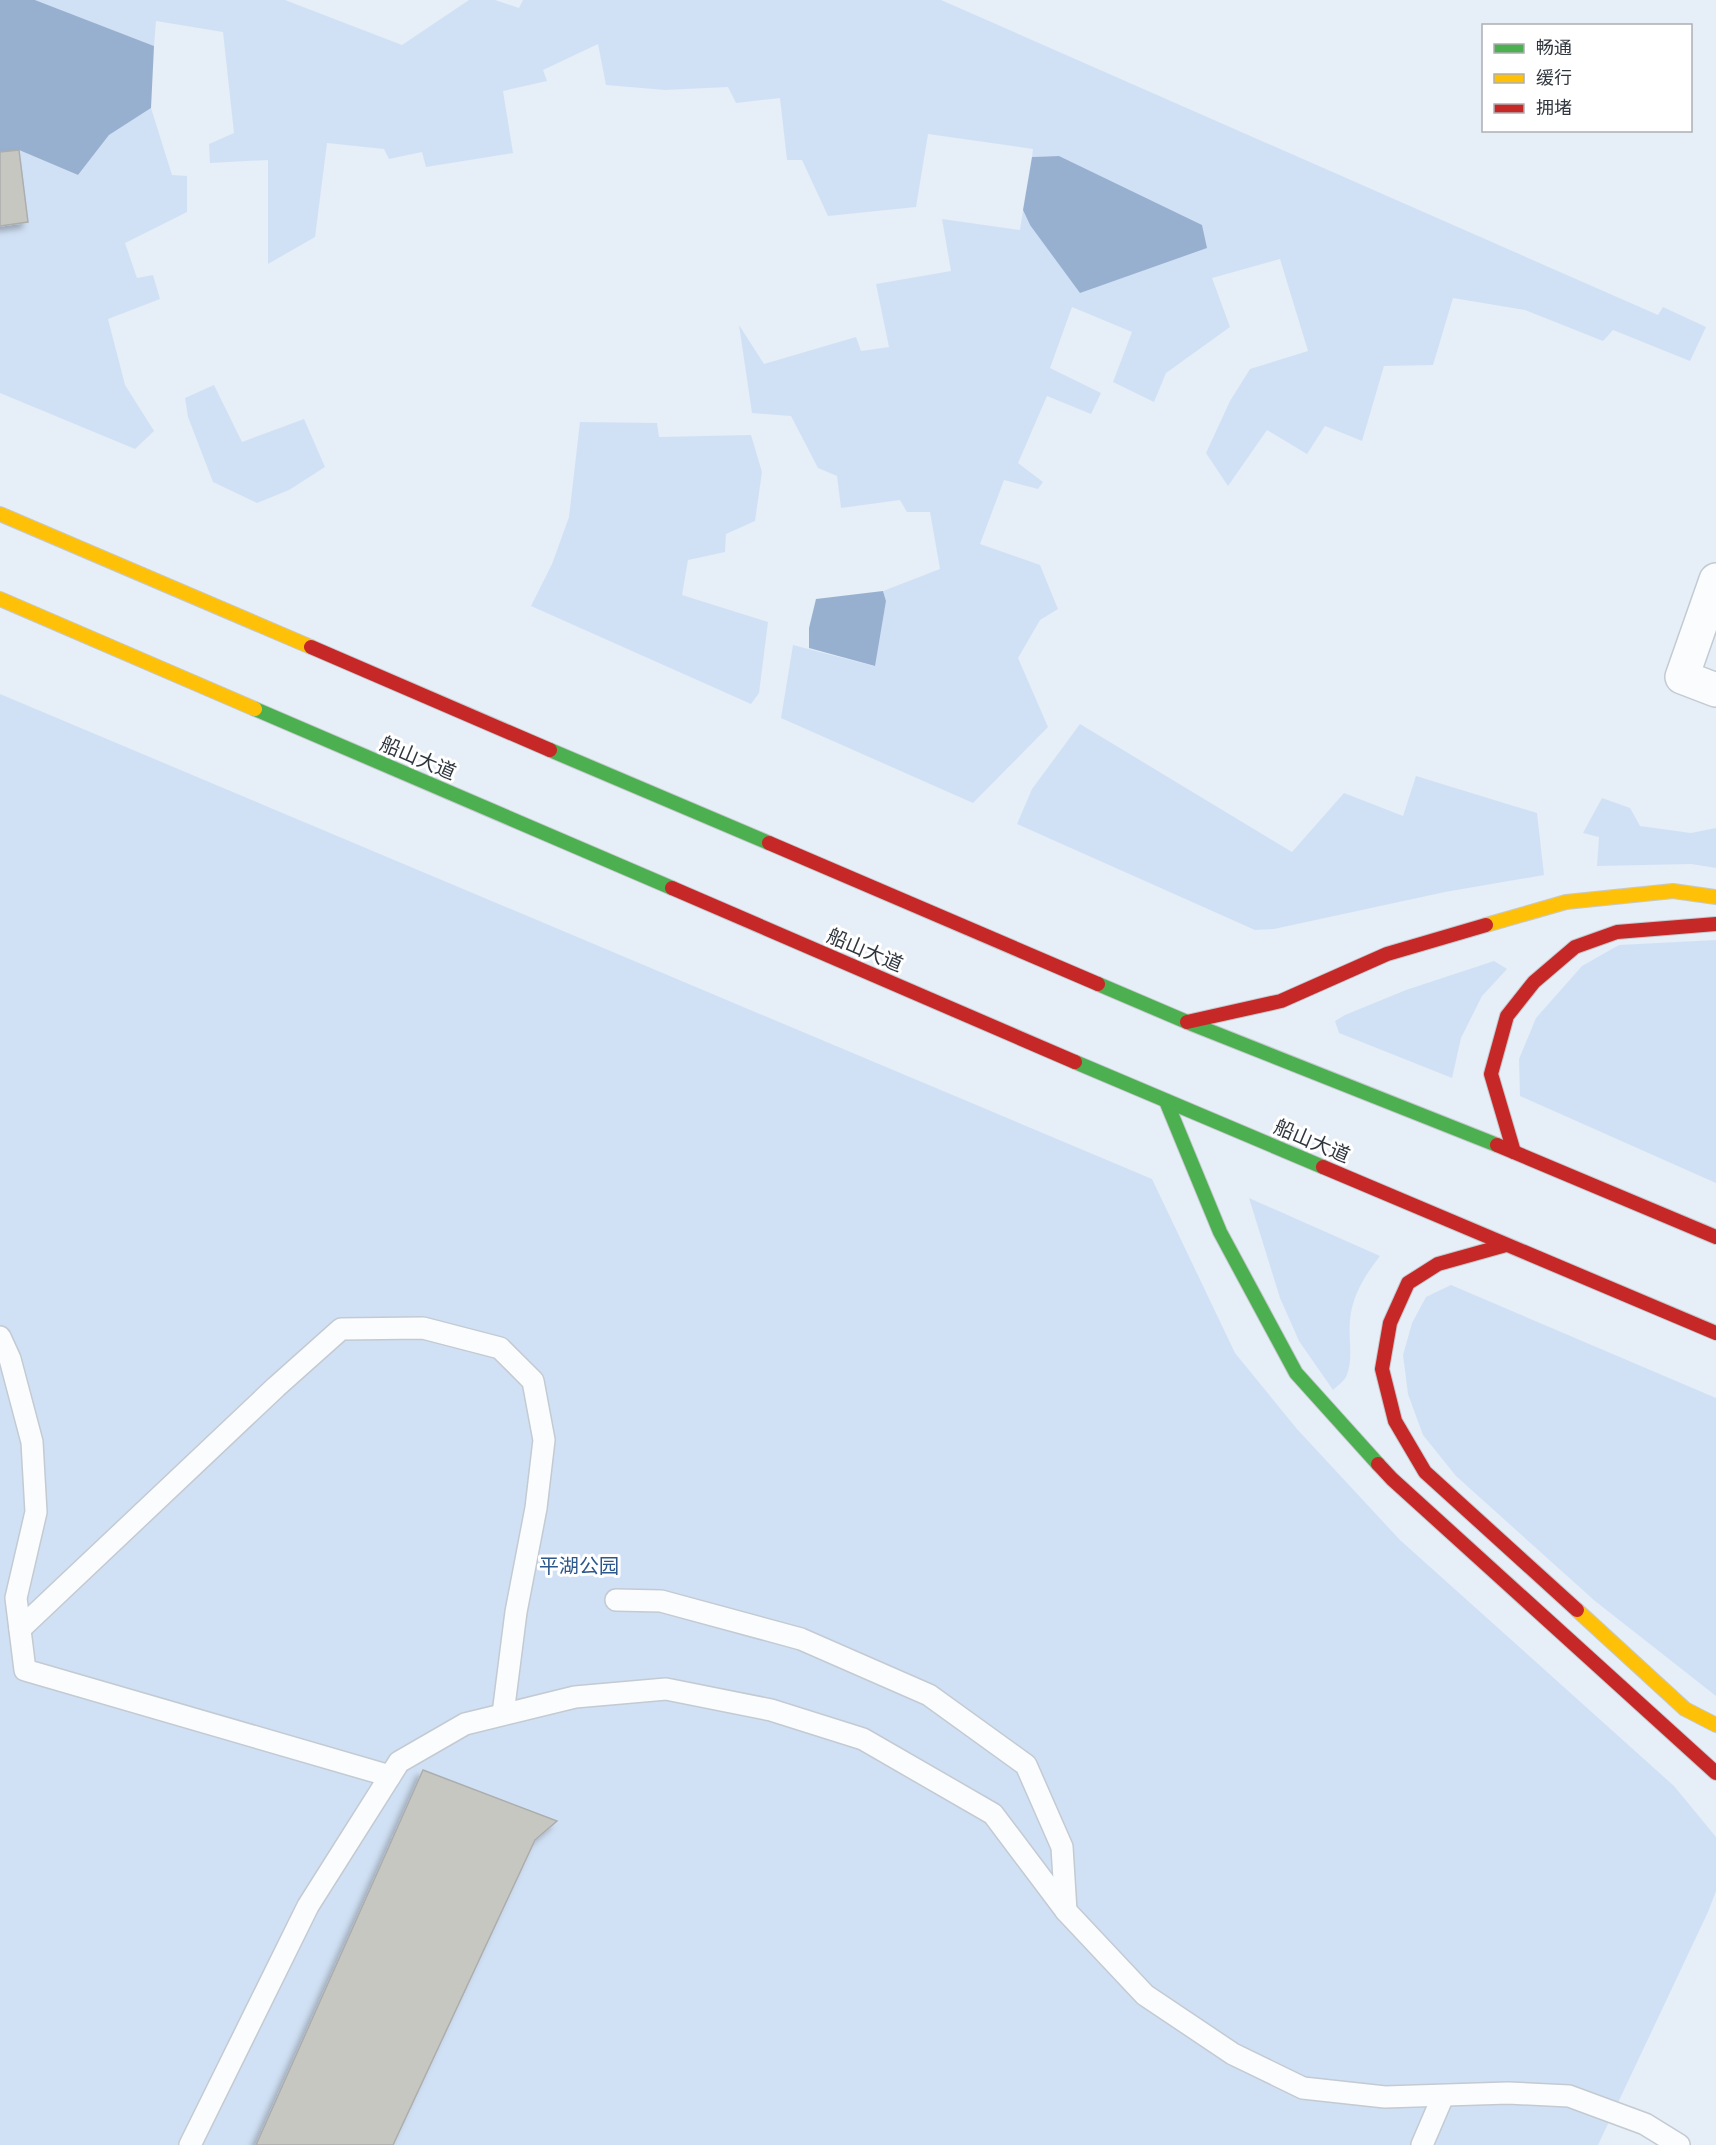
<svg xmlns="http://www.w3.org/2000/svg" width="1716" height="2145" font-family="Inter,'Noto Sans SC',sans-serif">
<defs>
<filter id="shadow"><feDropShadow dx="-5.5" dy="5.5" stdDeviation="3" flood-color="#0004"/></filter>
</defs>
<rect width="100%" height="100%" fill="#e6eef7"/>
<g fill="#d1e1f5">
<path d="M35 0H285L402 45 469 0H495L519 8 523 0H941L1658 315 1663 307 1706 327 1690 361 1613 330 1603 341 1525 310 1453 298 1433 365 1384 366 1362 441 1325 426 1307 454 1267 430 1228 486 1206 453 1230 401 1250 369 1308 351 1280 259 1212 278 1230 327 1166 373 1154 402 1113 382 1132 332 1072 307 1050 368 1101 393 1091 414 1047 396 1018 463 1043 482 1038 489 1004 480 980 544 1040 565 1058 609 1040 620 1018 658 1048 727 973 803 781 718 793 645 874 666 886 601 883 591 940 569 930 512H907L900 500 841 508 837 476 818 468 791 416 752 413 739 325 764 364 856 337 861 351 889 347 876 284 951 271 942 219 1020 230 1023 210 1030 225 1059 156 1032 157 1033 149 928 134 916 207 828 216 802 160H787L780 98 736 103 728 87 665 90 606 85 598 44 543 70 547 81 503 91 513 153 426 167 422 152 389 159 384 149 327 143 315 237 268 264V160L210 163 209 144 234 133 223 32 156 21 154 46Z"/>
<path d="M151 108 172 175 187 176V212L125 243 137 278 153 275 160 299 108 319 125 385 154 431 135 449 0 393V226L28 222 19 150 78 175 109 135Z"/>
<path d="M214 385 242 442 304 419 325 467 289 490 257 503 213 482 188 417 185 398Z"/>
<path d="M580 422 657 423 659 437 751 435 762 472 755 521 726 534 725 552 688 560 682 595 768 622 759 693 751 704 531 606 552 564 569 517Z"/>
<path d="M0 694 1152 1179 1235 1353 1297 1429 1400 1540 1674 1786 1716 1837V1891L1708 1912 1598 2145H0Z"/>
<path d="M1080 724 1292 852 1344 793 1403 816 1416 776 1537 813 1544 875 1445 892 1274 929 1255 930 1017 824 1032 789Z"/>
<path d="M1602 798 1630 808 1640 826 1691 833 1716 828V868L1691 864 1597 866 1599 837 1583 833Z"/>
<path d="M1716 940V1183L1520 1096 1519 1059 1536 1018 1582 966 1619 945Z"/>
<path d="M1494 961 1507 969 1482 996 1461 1038 1452 1078 1339 1033 1335 1021 1345 1015 1406 990Z"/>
<path d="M1249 1198 1380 1256C1365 1275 1352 1296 1350 1320 1348 1339 1354 1359 1346 1377 1343 1382 1337 1386 1333 1390L1299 1341 1280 1298Z"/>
<path d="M1451 1285 1716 1398V1696L1595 1601 1456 1476 1423 1435 1408 1394 1403 1355 1412 1323 1426 1297Z"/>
</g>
<g fill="#98b0cf">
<path d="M0 0H35L154 46 151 108 109 135 78 175 19 150 0 152Z"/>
<path d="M1059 156 1202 225 1207 248 1080 293 1030 225 1023 210 1032 157Z"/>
<path d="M883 591 886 601 875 666 809 648V628L816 599Z"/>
</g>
<g fill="#c7c7c2" stroke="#acadad" stroke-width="1.5" filter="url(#shadow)">
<path d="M19 150 28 222 0 226V152Z"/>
<path d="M423 1770 557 1821 535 1840 393 2145H256Z"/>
</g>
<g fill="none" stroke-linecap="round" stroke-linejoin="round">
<defs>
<g id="lane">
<path d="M0 1337 10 1359 32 1442 36 1512 16 1598 25 1670 390 1776"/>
<path d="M616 1600 661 1601 801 1639 929 1695 1026 1765 1062 1847 1066 1911"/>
<path d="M20 1629 276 1387 341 1329 423 1328 500 1348 533 1381 544 1440 536 1508 516 1612 503 1714"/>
<path d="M190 2145 308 1906 399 1762 465 1724 575 1697 666 1689 771 1710 863 1739 993 1814 1066 1911 1145 1995 1233 2054 1303 2088 1385 2097 1508 2093 1569 2096 1645 2124 1679 2145"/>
<path d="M1422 2145 1443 2096"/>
</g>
<path id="street" d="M1716 580 1682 677 1716 690"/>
<g id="fast">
<path d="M255 709 672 888"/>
<path d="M550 750 769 843"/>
<path d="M1098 984 1187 1022 1497 1145"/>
<path d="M1075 1062 1323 1167"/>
<path d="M1166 1101 1220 1232 1296 1373 1378 1464"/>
</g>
<g id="slow">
<path d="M0 514 311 647"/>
<path d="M0 599 255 709"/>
<path d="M1486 925 1566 902 1673 891 1716 897"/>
<path d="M1577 1610 1685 1709 1716 1725"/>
</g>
<g id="jam">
<path d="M311 647 550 750"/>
<path d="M769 843 1098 984"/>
<path d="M672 888 1075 1062"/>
<path d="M1187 1022 1281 1001 1387 954 1486 925"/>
<path d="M1497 1145 1716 1237"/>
<path d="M1514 1152 1491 1074 1507 1016 1534 982 1575 947 1617 932 1716 924"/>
<path d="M1323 1167 1716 1333"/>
<path d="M1506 1245 1438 1264 1408 1283 1390 1323 1382 1369 1395 1421 1425 1472 1577 1610"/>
<path d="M1378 1464 1392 1479 1716 1773"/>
</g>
</defs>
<use href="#lane" stroke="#c3cad2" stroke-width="24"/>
<use href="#street" stroke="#c3cad2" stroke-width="36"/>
<use href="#fast" stroke="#c5c9ce" stroke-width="16"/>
<use href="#slow" stroke="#c5c9ce" stroke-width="16"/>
<use href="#jam" stroke="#c5c9ce" stroke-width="16"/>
<use href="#lane" stroke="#fbfcfe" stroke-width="21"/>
<use href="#street" stroke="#fbfcfe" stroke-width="33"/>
<use href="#fast" stroke="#4caf50" stroke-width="14"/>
<use href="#slow" stroke="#ffc107" stroke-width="14"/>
<use href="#jam" stroke="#c62828" stroke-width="14"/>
</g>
<g text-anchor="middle" stroke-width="6" stroke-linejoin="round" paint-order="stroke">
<g font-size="20" fill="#31373f" stroke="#fff">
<text transform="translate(418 758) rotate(23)" y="7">船山大道</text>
<text transform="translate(865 950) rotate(23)" y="7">船山大道</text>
<text transform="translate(1312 1141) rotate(23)" y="7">船山大道</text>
</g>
<g font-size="20" fill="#2c588d" stroke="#fff">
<text x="579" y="1573">平湖公园</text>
</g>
</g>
<rect x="1482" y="24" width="210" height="108" fill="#ffffff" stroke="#adafb2" stroke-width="1.5"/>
<rect x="1494" y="44" width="30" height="9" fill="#4caf50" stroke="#adafb2" stroke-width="1.5"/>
<text x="1536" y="54" font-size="18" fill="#31373f">畅通</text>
<rect x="1494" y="74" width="30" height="9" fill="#ffc107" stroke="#adafb2" stroke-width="1.5"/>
<text x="1536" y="84" font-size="18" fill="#31373f">缓行</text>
<rect x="1494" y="104" width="30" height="9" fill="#c62828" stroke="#adafb2" stroke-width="1.5"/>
<text x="1536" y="114" font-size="18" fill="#31373f">拥堵</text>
</svg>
